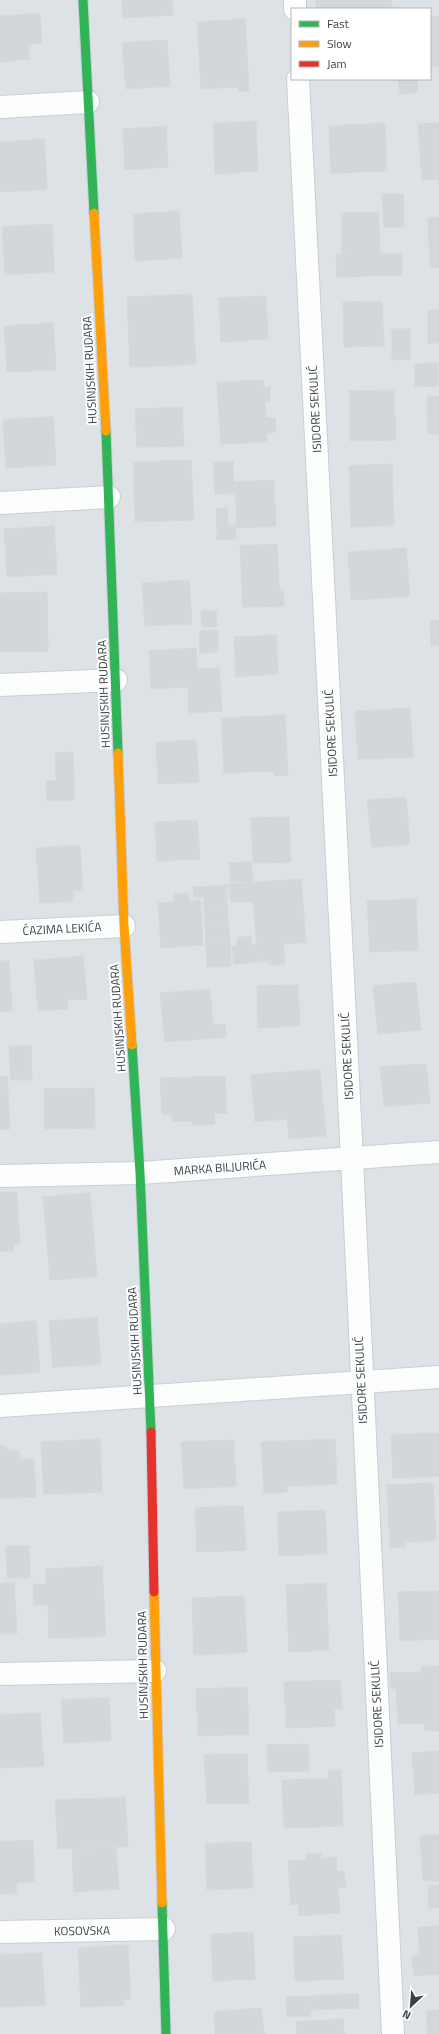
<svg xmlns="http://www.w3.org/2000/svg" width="439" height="2034" font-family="'Titillium Web',sans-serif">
<rect width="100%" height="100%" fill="#edf0f3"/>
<path fill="#dce2e6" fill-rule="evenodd" d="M0 0H439V2034H0ZM292 9H430V79H292Z"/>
<g fill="#d3d7d9" stroke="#d3d8db">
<path d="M122 0H172L173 15 123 18Z"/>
<path d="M316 0H391L392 8 316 9Z"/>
<path d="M40 13 42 43 28 44 29 59 0 62V16Z"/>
<path d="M439 16V66H430V17Z"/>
<path d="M245 19 249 91H238V87L201 89 197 22Z"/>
<path d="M167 40 170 86 126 89 122 43Z"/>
<path d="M398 79H417L418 92 400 94Z"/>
<path d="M256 121 258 171 215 174 213 124Z"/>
<path d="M385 123 387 171 331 173 329 126Z"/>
<path d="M439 123V184V179L422 180 418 124Z"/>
<path d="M166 126 168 167 125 170 123 129Z"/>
<path d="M44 139 47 189 0 192V142Z"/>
<path d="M382 194H403L404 227H384Z"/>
<path d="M179 211 182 258 135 261 133 214Z"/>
<path d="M378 212 380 254 342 255 341 213Z"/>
<path d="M439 217V268H430L428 218Z"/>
<path d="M52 224 54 272 5 275 2 227Z"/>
<path d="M402 253V275L337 277 336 255Z"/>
<path d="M192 294 196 364 130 367 127 297Z"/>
<path d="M266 296 268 339 221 342 219 298Z"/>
<path d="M382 301 384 346 344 347 343 302Z"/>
<path d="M439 310V343H428V311Z"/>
<path d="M53 323 56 370 7 372 4 326Z"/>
<path d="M392 329H410L411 359 392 360Z"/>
<path d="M438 363V386L415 387V364Z"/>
<path d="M264 380V388L270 387V401H265L266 418H275L276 432 267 433V442L221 444 217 382Z"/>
<path d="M394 390 396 440 350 441 349 391Z"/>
<path d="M427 396H439V434H428Z"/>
<path d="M182 407 184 446 137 447 135 409Z"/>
<path d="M53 417 56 465 6 468 3 420Z"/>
<path d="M191 460 194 520 135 522 133 462Z"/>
<path d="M233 461 234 493 215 494 213 462Z"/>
<path d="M392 464 394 525 351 527 349 466Z"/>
<path d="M274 480 276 526 237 528 235 482Z"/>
<path d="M227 508 228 525H217L216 509Z"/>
<path d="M217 525H236V539L217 540Z"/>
<path d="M54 526 57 574 7 577 4 529Z"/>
<path d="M277 544 279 589H283L284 606 243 607 240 546Z"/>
<path d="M406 548 410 596 351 600 348 552Z"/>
<path d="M189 580 192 624 145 626 142 583Z"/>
<path d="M47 592 48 651 0 652V593Z"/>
<path d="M201 611H216L217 626 202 627Z"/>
<path d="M439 620V645L431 646 430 621Z"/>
<path d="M218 630V652L200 653 199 631Z"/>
<path d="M276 635 278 674 236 677 234 637Z"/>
<path d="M196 648 197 669 219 668 222 711 189 713 188 687 151 689 149 651Z"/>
<path d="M410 708 413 757 358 759 355 711Z"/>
<path d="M285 715 288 775 275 776V771L224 773 221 718Z"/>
<path d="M196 740 199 782 158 784 156 742Z"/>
<path d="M73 752 75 800 47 801 46 781H56L55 753Z"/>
<path d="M406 797 410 844 372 847 367 800Z"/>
<path d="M289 817 291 862 253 863 251 818Z"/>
<path d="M197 820 200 859 157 861 155 822Z"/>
<path d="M80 845 83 890 73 891V901L40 903 36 848Z"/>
<path d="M251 861 253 881 231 882 229 863Z"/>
<path d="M301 879 306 942 283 944 285 964 269 965V961L258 962 253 901 231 902 229 884Z"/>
<path d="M227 885V904L204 905V897H194L193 887Z"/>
<path d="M188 893 189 901 200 900 203 945 161 948 158 903 174 902V894Z"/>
<path d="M416 899 418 950 370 952 367 901Z"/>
<path d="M227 904 228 922 205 923 204 905Z"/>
<path d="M228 922 230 942 206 943 205 923Z"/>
<path d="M251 936V945L257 944 258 962 234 964 232 946H237V938Z"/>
<path d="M230 942 231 966 207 967 206 943Z"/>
<path d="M83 956 87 999 67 1000 68 1009 38 1011 34 960Z"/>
<path d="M0 961H9L12 1011 0 1012Z"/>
<path d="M416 982 421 1030 378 1034 373 986Z"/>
<path d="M298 985 300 1026 258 1028 257 986Z"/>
<path d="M210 989 213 1025 225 1024 226 1037 165 1042 160 993Z"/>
<path d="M31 1045 32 1080H11L9 1046Z"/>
<path d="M426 1064 430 1103 384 1107 380 1067Z"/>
<path d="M320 1069 326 1136 289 1139 287 1119 255 1122 251 1075Z"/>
<path d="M7 1076 10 1129H0V1077Z"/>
<path d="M225 1076 227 1113 214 1114 215 1124 193 1125 192 1121 172 1122V1115H162L160 1078Z"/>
<path d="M94 1088 95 1128 45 1129 44 1089Z"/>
<path d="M0 1192H17L20 1244 13 1245 14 1251H0Z"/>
<path d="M90 1193 97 1276 50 1280 43 1197Z"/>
<path d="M97 1317 101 1364 53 1367 49 1321Z"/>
<path d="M36 1321 40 1372 0 1375V1324Z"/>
<path d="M439 1433V1476L393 1478 391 1435Z"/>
<path d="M100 1439 102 1492 44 1494 41 1442Z"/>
<path d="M335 1439 337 1484 287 1486V1492L264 1493 261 1442Z"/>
<path d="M234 1440 236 1486 184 1489 181 1442Z"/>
<path d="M0 1444 10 1451H19L20 1460 34 1459 36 1497 0 1499Z"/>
<path d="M433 1483 436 1540 405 1542V1547L390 1548 387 1485Z"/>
<path d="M243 1506 246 1550 197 1552 195 1508Z"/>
<path d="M325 1510 327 1554 279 1556 277 1512Z"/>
<path d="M6 1546H29L30 1578H7Z"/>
<path d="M102 1566 106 1636 49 1638 48 1604 34 1605 33 1584H46V1569Z"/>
<path d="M14 1582 17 1634H0V1583Z"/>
<path d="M326 1583 329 1650 289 1652 286 1585Z"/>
<path d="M439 1591V1639L400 1641 398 1592Z"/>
<path d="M244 1596 247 1652 194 1655 192 1598Z"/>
<path d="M439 1666V1731H425L424 1723 398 1724 396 1689H391L390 1673 422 1672V1667Z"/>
<path d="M340 1680 342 1709H334L335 1726 286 1728 284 1682Z"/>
<path d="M247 1687 249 1734 198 1736 196 1689Z"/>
<path d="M109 1698 111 1740 64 1743 61 1700Z"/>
<path d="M40 1713 44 1766 0 1768V1715Z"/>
<path d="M308 1744 309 1771 268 1772 267 1745Z"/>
<path d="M439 1751V1793L415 1795 412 1753Z"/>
<path d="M247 1754 249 1803 207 1804 204 1755Z"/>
<path d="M341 1770 343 1826 284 1828 282 1780 329 1779 328 1771Z"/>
<path d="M125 1797 128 1846 58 1849 55 1800Z"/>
<path d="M439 1835V1881H423L420 1836Z"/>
<path d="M33 1840 35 1882 16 1883 17 1893 0 1894V1842Z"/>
<path d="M251 1842 253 1888 207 1890 205 1844Z"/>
<path d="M116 1847 119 1889 74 1892 72 1849Z"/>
<path d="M321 1853V1859L336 1857 337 1872 344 1871 346 1887 338 1888 340 1913 299 1916 298 1904 291 1905 288 1861 307 1860 306 1854Z"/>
<path d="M428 1885H439V1907L429 1908Z"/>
<path d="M439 1926V1974L414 1976 412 1956 420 1955 418 1927Z"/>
<path d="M253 1932 255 1979 213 1981 211 1934Z"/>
<path d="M341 1935 344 1979 295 1981 293 1937Z"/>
<path d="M128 1945 131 1999 124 2000V2005L81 2007 78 1948Z"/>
<path d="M42 1953 45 2005 0 2007V1955Z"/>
<path d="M358 1994 359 2008 310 2010 309 1996Z"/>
<path d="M309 1996 310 2016 287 2017 286 1997Z"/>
<path d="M261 2008 264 2034H215L214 2012Z"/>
<path d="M439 2010V2034H428L426 2011Z"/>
<path d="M343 2019 344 2034H297L296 2022Z"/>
</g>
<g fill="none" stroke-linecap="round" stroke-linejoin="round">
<defs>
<g id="street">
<path d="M295 0V9"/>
<path d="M298 79 352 1159 393 2034"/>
<path d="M0 107 88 102"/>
<path d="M0 503 109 497"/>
<path d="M0 685 116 680"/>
<path d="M0 932 124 926"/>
<path d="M0 1176 140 1173 439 1152"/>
<path d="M0 1406 439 1377"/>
<path d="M0 1674 155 1671"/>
<path d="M0 1932 164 1929"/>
</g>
<g id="fast">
<path d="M83 0 94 213"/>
<path d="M106 431 118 753"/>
<path d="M132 1045 140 1173 151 1432"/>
<path d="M162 1903 166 2034"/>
</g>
<g id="slow">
<path d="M94 213 106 431"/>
<path d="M118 753 124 926 132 1045"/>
<path d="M154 1592 162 1903"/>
</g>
<path id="jam" d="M151 1432 154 1592"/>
</defs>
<use href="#street" stroke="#cbced1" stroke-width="24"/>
<use href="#fast" stroke="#c7cfd5" stroke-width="11"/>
<use href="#slow" stroke="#c7cfd5" stroke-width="11"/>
<use href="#jam" stroke="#c7cfd5" stroke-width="11"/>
<use href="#street" stroke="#fcfdfd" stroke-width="22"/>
<use href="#fast" stroke="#30b455" stroke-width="9"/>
<use href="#slow" stroke="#ff9f0a" stroke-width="9"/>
<use href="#jam" stroke="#e5322d" stroke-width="9"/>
</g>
<g text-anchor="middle" stroke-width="4" stroke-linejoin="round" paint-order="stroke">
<g font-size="12" fill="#394449" stroke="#fff">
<text transform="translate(90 370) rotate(-93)" y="4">HUSINJSKIH RUDARA</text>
<text transform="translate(315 409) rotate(-93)" y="4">ISIDORE SEKULIĆ</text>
<text transform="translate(104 694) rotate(-92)" y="4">HUSINJSKIH RUDARA</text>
<text transform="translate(331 733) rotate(-93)" y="4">ISIDORE SEKULIĆ</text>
<text transform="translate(62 929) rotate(-3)" y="4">ĆAZIMA LEKIĆA</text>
<text transform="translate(118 1018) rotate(-94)" y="4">HUSINJSKIH RUDARA</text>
<text transform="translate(347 1056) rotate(-93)" y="4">ISIDORE SEKULIĆ</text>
<text transform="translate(220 1168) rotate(-4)" y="4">MARKA BILJURIĆA</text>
<text transform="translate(135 1341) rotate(-93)" y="4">HUSINJSKIH RUDARA</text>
<text transform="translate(361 1380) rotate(-93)" y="4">ISIDORE SEKULIĆ</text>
<text transform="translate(143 1665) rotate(-91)" y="4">HUSINJSKIH RUDARA</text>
<text transform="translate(377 1704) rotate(-93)" y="4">ISIDORE SEKULIĆ</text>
<text transform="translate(82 1931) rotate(-1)" y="4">KOSOVSKA</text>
</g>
</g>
<rect x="291" y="8" width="140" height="72" fill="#ffffff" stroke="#b0b4b6"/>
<rect x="299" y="21" width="20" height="6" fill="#30b455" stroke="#b0b4b6"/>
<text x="327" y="28" font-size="12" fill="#394449">Fast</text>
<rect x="299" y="41" width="20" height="6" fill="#ff9f0a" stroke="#b0b4b6"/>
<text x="327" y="48" font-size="12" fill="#394449">Slow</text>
<rect x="299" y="61" width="20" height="6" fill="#e5322d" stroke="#b0b4b6"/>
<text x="327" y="68" font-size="12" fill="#394449">Jam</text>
<g transform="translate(411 2006) rotate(206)" stroke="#ffffff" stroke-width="3" paint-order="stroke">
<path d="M0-3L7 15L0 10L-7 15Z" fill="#394449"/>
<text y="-6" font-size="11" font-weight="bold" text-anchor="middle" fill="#394449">N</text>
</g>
</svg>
